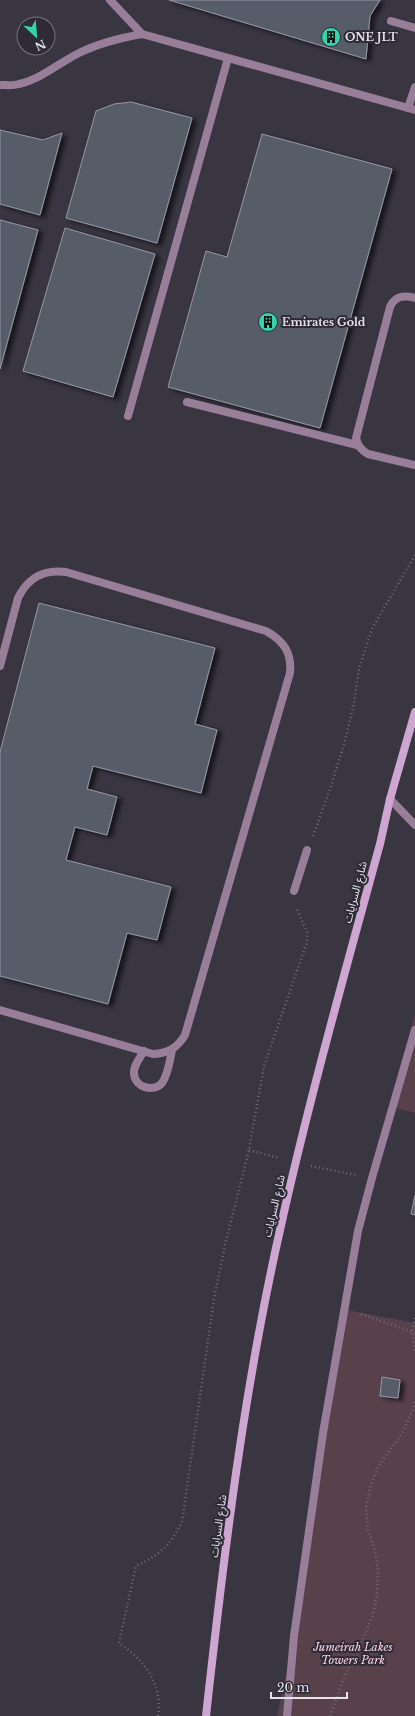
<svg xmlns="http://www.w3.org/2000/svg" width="415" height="1716" font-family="'Libre Baskerville','Noto Sans Arabic',serif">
<defs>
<filter id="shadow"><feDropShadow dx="4.5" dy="2.5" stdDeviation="2" flood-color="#0009"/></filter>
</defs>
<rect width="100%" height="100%" fill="#393541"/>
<g fill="#59414c">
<path d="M415 1013V1113L389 1106Z"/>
<path d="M347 1310 415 1323V1716H277L293 1641Z"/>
</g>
<g fill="#575b68" stroke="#9498a7" filter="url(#shadow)">
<path d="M169 0H380L370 16 366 59Z"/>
<path d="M131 102 192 118 157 243 66 218 96 111 114 104Z"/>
<path d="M0 130 43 140 62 133 40 215 0 204Z"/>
<path d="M262 134 392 169 320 428 168 387 206 251 227 257Z"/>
<path d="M0 220 38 230 0 369Z"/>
<path d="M65 228 155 254 113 397 23 371Z"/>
<path d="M39 603 215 648 195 724 217 730 201 793 93 766 87 789 117 797 107 835 75 827 66 860 171 887 157 940 127 933 108 1004 0 976V752Z"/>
<path d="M415 1195V1215L411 1214Z"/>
<path d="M382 1377 400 1380 398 1398 380 1396Z"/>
</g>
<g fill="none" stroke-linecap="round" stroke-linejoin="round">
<g stroke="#6f6b76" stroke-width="2.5" stroke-dasharray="1 3" stroke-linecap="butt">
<path d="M313 836 329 792 344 745 354 703 359 669 366 647 373 627 415 555"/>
<path d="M249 1150 279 1158"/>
<path d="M311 1166 356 1175"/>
<path d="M361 1314 412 1332 415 1334"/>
<path d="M415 1318 412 1332 415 1352"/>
<path d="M158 1716C163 1684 144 1660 119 1643L136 1566C161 1554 169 1547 182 1522L214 1299 225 1245 249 1150 264 1066 307 942V932L296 907"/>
<path d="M330 1716 342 1683 355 1654 365 1635 373 1615 377 1594 378 1572 375 1550 368 1530 366 1508 370 1487 378 1467 403 1432 413 1409 415 1399"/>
</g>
<g stroke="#987e99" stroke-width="8">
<path d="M391 21 415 28"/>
<path d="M408 108 415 87"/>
<path d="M415 298C404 295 395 296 390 307L356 438C358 446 361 450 368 454L415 465"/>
<path d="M187 402 357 445"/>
<path d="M128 416 228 58"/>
<path d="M0 666 18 598C28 578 43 569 66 572L266 631C284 641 292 653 290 673L185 1035C177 1048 169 1053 153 1054L0 1010"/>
<path d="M390 799 415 825"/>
<path d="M294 891 307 850"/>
<path d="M144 1051C140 1058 133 1066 134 1074 135 1087 153 1093 162 1083 168 1075 170 1060 172 1050"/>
<path d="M287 1716 294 1636 323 1433 358 1231 372 1178 415 1030"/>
</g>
<g stroke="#987e99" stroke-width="8">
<path d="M110 0 142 34"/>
<path d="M0 85C6 85 13 86 19 84 41 79 59 63 79 53 99 43 120 38 142 34L415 110"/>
</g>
<path stroke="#cfa6d1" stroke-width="8" d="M206 1716C224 1553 244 1389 280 1230 309 1100 345 972 380 844L390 799 415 712"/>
</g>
<defs>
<symbol id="building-disc" viewBox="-11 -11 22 22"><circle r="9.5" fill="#33d4a8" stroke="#2e2b37"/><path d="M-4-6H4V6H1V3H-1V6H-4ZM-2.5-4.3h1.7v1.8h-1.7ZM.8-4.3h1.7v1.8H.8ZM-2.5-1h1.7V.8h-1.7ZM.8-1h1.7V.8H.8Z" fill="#111"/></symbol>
</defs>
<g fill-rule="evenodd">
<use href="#building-disc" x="320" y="26" width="22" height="22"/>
<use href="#building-disc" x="257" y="311" width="22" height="22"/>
</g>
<g text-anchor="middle" stroke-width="4" stroke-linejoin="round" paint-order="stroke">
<g font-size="11" font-weight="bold" fill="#e5e2ea" stroke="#2e2b37" text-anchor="start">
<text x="345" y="41">ONE JLT</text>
<text x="282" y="326">Emirates Gold</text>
</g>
<g font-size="11" fill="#e5e2ea" stroke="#2e2b37">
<text transform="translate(355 892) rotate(-75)" y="4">شارع السرايات</text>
<text transform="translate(274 1206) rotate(-77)" y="4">شارع السرايات</text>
<text transform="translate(218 1526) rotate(-82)" y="4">شارع السرايات</text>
</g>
<g font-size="11" font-style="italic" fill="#fbd3e4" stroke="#2e2b37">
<text x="353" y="1651">Jumeirah Lakes<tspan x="353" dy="13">Towers Park</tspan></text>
</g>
</g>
<g transform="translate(36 36) rotate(154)"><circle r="19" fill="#2e2b37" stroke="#77747f"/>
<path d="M0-3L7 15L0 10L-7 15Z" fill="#33d4a8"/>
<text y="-6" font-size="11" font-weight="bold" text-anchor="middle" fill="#e5e2ea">N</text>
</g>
<path d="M271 1692v6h76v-6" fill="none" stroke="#e5e2ea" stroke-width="2"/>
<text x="277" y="1692" font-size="12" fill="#e5e2ea" stroke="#2e2b37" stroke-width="3" paint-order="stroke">20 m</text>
</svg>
